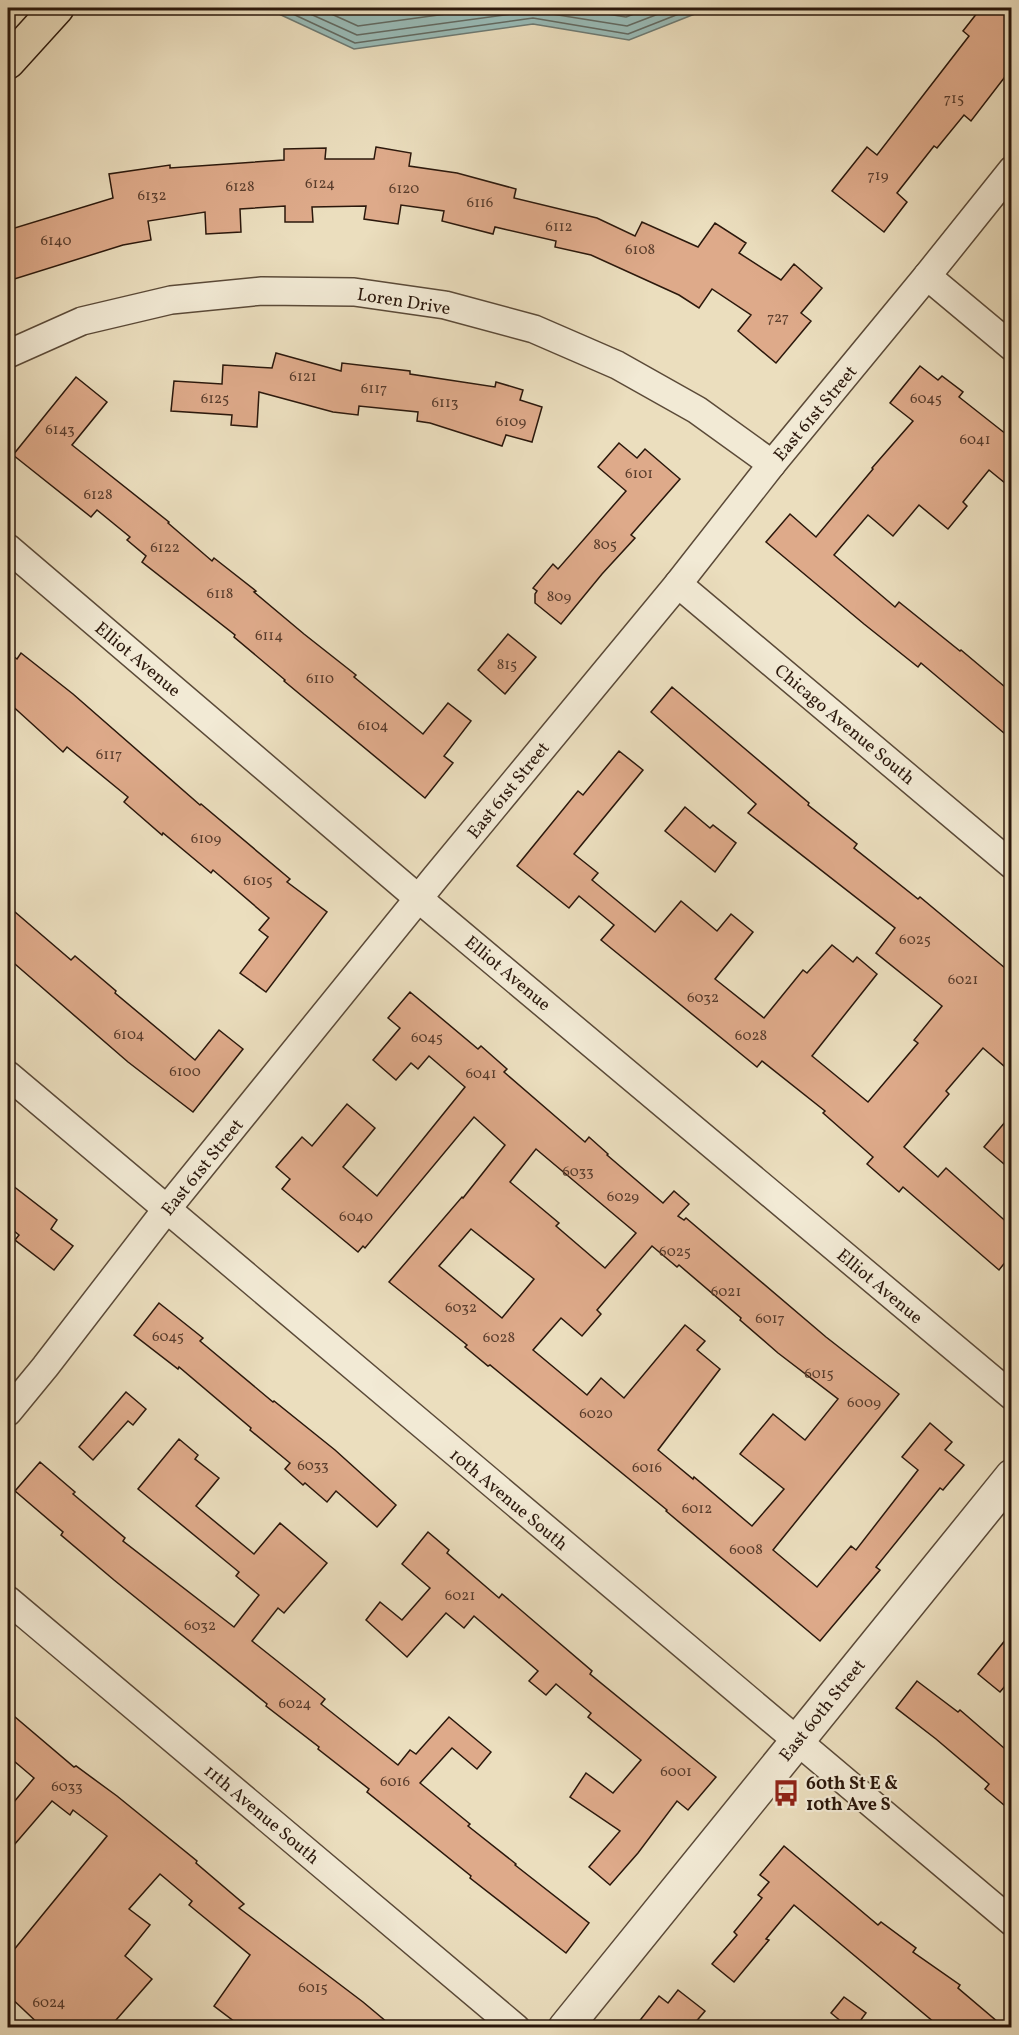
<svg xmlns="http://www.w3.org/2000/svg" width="1019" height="2035" font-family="Vollkorn,serif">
<rect width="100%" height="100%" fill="#ebdebe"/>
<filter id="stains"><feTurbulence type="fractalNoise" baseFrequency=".00333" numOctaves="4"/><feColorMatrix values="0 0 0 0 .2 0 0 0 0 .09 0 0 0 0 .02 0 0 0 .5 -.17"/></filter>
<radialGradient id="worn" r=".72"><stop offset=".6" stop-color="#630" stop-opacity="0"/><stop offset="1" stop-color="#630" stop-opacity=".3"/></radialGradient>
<path fill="#99bbb7" stroke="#6d7a73" stroke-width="1.5" d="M266 8H710L629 40 533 24 354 49Z"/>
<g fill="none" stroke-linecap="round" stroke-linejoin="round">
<g stroke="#626a62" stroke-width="1.5">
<path d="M280 8 355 43 533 18 628 34 694 8"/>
<path d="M297 8 357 35 533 11 627 26 674 8"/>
<path d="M318 8 358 26 490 8"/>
<path d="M569 8 626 17 650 8"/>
</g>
</g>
<g fill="#deaa8a" stroke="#2b180c" stroke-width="1.5" fill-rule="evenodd">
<path d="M981 8H1011V69L971 121 964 115 937 148 934 146 897 193 907 202 884 232 832 191 867 147 877 155 969 36 963 31Z"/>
<path d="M376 147 411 153 409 166 457 173 516 189 514 198 597 218 635 236 642 222 698 247 715 223 746 243 739 253 781 280 794 264 822 288 801 313 811 321 776 363 738 331 751 315 712 289 699 308 679 295 591 255 555 247 556 241 495 227 493 234 442 221 444 211 401 205 398 224 364 219 366 206 312 207 313 222H285V206L240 209 241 232 206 234 205 212 148 221 151 240 123 245 8 281V230L113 198 109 174 170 165V168L284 160V149L326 148 325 159H374Z"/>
<path d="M276 353 341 371 342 363 410 371V374L495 387 496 382 523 390 520 400 542 407 532 442 506 435 502 446 430 423 417 421 418 412 359 406 358 415 333 412 259 392 257 427 231 425 232 415 171 411 174 381 222 384 223 365 272 368Z"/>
<path d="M920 366 938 380 942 376 963 392 959 397 1011 438V488L989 470 963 502 967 506 948 529 919 505 893 536 868 515 834 555 895 607 899 602 960 651 961 650 1011 692V739L921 663 918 667 864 624 766 542 790 514 816 537 873 469 872 468 913 421 890 403Z"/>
<path d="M76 377 107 402 72 445 169 522 168 523 212 561 214 558 256 591 254 592 304 634 356 675 354 677 423 734 448 703 471 721 444 756 453 763 425 798 284 681 285 680 234 637 235 635 142 562 146 556 127 540 130 537 97 510 91 517 13 455Z"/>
<path d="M619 443 637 458 645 449 680 479 631 535 635 538 602 574 561 624 535 603V594L537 591 533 588 553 564 558 569 626 491 598 467Z"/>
<path d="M508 634 536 657 505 694 478 670Z"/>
<path d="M8 652 17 659 21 653 73 694 200 805 201 804 290 879 287 882 327 912 266 992 240 973 268 937 259 930 269 918 213 870 211 873 163 833 162 835 124 802 128 797 67 747 63 752 8 702Z"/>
<path d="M672 687 809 803 808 805 857 844 854 848 918 899 920 897 1011 973V1072L983 1048 946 1091 949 1094 904 1147 938 1177 946 1168 1011 1226V1255L999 1270 903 1187 899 1192 867 1164 873 1157 823 1113 825 1111 762 1061 757 1067 601 940 614 925 579 896 569 908 517 866 578 791 583 795 619 751 643 770 574 854 598 873 592 880 655 932 681 901 717 931 731 914 753 932 715 979 764 1018 803 970 807 973 832 945 853 962 857 957 877 974 812 1056 868 1102 918 1043 914 1040 942 1006 876 953 895 928 748 813 756 804 651 712Z"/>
<path d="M685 807 710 828 713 825 736 843 715 872 665 831Z"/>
<path d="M8 906 71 960 75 956 116 991 115 993 195 1060 219 1030 243 1049 193 1112 128 1062 8 958Z"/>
<path d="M410 992 478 1049 481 1046 507 1069 504 1072 585 1142 589 1137 608 1154 607 1155 663 1203 674 1191 689 1204 678 1216 684 1220 686 1218 826 1337 899 1394 773 1550 817 1587 851 1546 856 1550 918 1470 902 1457 930 1423 952 1442 945 1450 964 1465 943 1490 940 1488 876 1567 880 1570 820 1641 666 1511 667 1510 490 1365 488 1366 465 1347 467 1345 389 1282 462 1197 463 1198 505 1145 474 1117 365 1248 363 1246 358 1252 282 1189 290 1179 276 1167 302 1137 312 1146 347 1104 375 1128 343 1167 377 1196 465 1087 429 1056 418 1069 411 1063 396 1080 373 1060 400 1028 388 1018ZM536 1149 636 1233 605 1268 556 1226 559 1223 510 1182ZM471 1229 534 1279 502 1318 439 1266ZM652 1246 677 1267 679 1265 741 1318 740 1320 778 1353 838 1399 805 1440 773 1414 740 1454 784 1489 752 1526 694 1477 693 1479 658 1450 720 1369 697 1350 705 1341 685 1325 624 1398 601 1378 587 1395 533 1350 561 1318 582 1336 601 1314 597 1310Z"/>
<path d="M1011 1115V1170L984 1147Z"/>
<path d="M8 1182 57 1220 51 1229 73 1246 54 1270 15 1240 19 1235 8 1226Z"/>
<path d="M159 1303 203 1338 200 1341 273 1402 274 1401 335 1450 396 1505 377 1527 336 1491 327 1502 305 1483 303 1485 285 1469 290 1463 250 1430 251 1428 179 1367 178 1369 134 1335Z"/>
<path d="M126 1392 146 1409 133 1425 128 1421 93 1460 79 1447Z"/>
<path d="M179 1439 198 1455 195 1459 219 1478 196 1506 254 1554 280 1523 327 1563 284 1613 278 1608 252 1641 325 1699 321 1704 398 1765 410 1750 416 1754 449 1717 491 1752 477 1769 452 1748 420 1783 470 1824 468 1826 516 1864 515 1865 589 1923 566 1953 470 1878 471 1876 367 1792 369 1789 318 1749 319 1747 266 1706 267 1704 114 1580 61 1535 63 1532 15 1491 40 1462 75 1492 73 1494 125 1538 123 1541 234 1627 259 1595 236 1576 239 1572 138 1489Z"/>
<path d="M428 1532 449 1550 447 1553 499 1598 502 1594 592 1671 590 1674 716 1777 688 1810 677 1801 638 1853 610 1885 589 1867 620 1831 570 1797 586 1773 613 1793 641 1760 588 1717 591 1713 556 1684 546 1695 529 1681 538 1671 474 1616 464 1628 446 1613 407 1657 366 1620 380 1602 402 1620 430 1588 402 1564Z"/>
<path d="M1011 1633V1679L1000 1692 978 1674Z"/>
<path d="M917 1681 958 1712 960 1710 1011 1754V1811L985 1789 989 1784 936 1739 896 1708Z"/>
<path d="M8 1711 74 1767 76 1766 117 1796 197 1861 196 1863 244 1904 239 1908 363 2002 394 2028H243L214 2006 250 1955 189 1905 192 1901 160 1874 129 1909 150 1925 125 1956 152 1979 109 2028H43L8 1995V1957L107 1836 73 1810 70 1815 52 1801 8 1852V1809L34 1778 8 1756Z"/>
<path d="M784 1846 878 1925 881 1922 916 1948 913 1952 960 1985 958 1988 1005 2028H941L794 1905 766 1939 769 1940 734 1982 712 1964 737 1935 734 1932 762 1898 758 1895 769 1882 760 1875Z"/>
<path d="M678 1990 705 2011 694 2024 698 2028H634L659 1996 668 2003Z"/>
<path d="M844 1997 866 2013 855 2028H849L831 2013Z"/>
</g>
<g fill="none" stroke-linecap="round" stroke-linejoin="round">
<defs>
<g id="minor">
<path d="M927 276 1012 347"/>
<path d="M8 354 82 321 171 300 262 291 354 292 445 305 534 329 617 365 697 410 772 464"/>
<path d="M8 548 419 899 1012 1396"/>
<path d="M678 584 1012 865"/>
<path d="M8 1075 1012 1922"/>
<path d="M8 1412 45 1367 166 1210 435 878 678 584 772 464 927 276 1012 170"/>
<path d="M8 1600 516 2028"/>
</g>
<path id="tertiary" d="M565 2028 1012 1476"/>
<path id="motorway" d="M8 62 57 8"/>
</defs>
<use href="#minor" stroke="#5b4a38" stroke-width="30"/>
<use href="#tertiary" stroke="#5b4a38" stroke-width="36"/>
<use href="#motorway" stroke="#2b180c" stroke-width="36"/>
<use href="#minor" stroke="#f2ead5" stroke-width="27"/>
<use href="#tertiary" stroke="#f2ead5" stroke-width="33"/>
<use href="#motorway" stroke="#ebdebe" stroke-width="33"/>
</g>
<defs>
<symbol id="bus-bare" viewBox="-9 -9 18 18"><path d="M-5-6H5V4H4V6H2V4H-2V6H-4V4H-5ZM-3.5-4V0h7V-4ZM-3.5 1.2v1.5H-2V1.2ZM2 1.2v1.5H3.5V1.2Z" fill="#8f2418" stroke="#f2ead5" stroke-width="2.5" paint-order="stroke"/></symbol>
</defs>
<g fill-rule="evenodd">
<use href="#bus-bare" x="767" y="1774" width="38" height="38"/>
</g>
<g text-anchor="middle" stroke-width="4.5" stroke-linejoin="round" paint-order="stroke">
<g font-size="15" fill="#583c2c">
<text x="954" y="103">715</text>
<text x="878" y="180">719</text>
<text x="320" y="188">6124</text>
<text x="240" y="191">6128</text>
<text x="404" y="193">6120</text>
<text x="152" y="200">6132</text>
<text x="480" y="207">6116</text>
<text x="559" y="231">6112</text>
<text x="56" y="245">6140</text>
<text x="640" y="254">6108</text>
<text x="778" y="322">727</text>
<text x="303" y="381">6121</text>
<text x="374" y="393">6117</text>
<text x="215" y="403">6125</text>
<text x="926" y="403">6045</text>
<text x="445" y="407">6113</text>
<text x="511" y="426">6109</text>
<text x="60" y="434">6143</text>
<text x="975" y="444">6041</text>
<text x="639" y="478">6101</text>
<text x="98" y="499">6128</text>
<text x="605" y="549">805</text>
<text x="165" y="552">6122</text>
<text x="220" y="598">6118</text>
<text x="559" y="601">809</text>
<text x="269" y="640">6114</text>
<text x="507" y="669">815</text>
<text x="320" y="683">6110</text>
<text x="373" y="730">6104</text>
<text x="109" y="759">6117</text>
<text x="206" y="843">6109</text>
<text x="258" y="885">6105</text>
<text x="915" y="944">6025</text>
<text x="963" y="984">6021</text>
<text x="703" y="1002">6032</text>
<text x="129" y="1039">6104</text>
<text x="751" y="1040">6028</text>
<text x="427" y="1042">6045</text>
<text x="185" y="1076">6100</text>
<text x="481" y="1078">6041</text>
<text x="578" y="1176">6033</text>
<text x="623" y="1201">6029</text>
<text x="356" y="1221">6040</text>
<text x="675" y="1256">6025</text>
<text x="726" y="1296">6021</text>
<text x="461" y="1312">6032</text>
<text x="770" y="1323">6017</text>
<text x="168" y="1341">6045</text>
<text x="499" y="1342">6028</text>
<text x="819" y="1378">6015</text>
<text x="864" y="1407">6009</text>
<text x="596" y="1418">6020</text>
<text x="313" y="1470">6033</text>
<text x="647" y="1472">6016</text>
<text x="697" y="1513">6012</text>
<text x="746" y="1554">6008</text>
<text x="460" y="1600">6021</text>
<text x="200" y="1630">6032</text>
<text x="295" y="1708">6024</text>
<text x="676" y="1776">6001</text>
<text x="395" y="1786">6016</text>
<text x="67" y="1791">6033</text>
<text x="313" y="1992">6015</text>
<text x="49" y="2007">6024</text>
</g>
<g font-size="18" fill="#2b180c" stroke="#f2ead5">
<text transform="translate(404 301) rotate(9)" y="6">Loren Drive</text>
<text transform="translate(815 413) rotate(-50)" y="6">East 61st Street</text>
<text transform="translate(138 659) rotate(40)" y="6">Elliot Avenue</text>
<text transform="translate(845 724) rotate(40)" y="6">Chicago Avenue South</text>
<text transform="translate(508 790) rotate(-51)" y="6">East 61st Street</text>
<text transform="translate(508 973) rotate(40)" y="6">Elliot Avenue</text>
<text transform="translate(202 1167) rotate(-51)" y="6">East 61st Street</text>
<text transform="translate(880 1286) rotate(40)" y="6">Elliot Avenue</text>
<text transform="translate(509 1499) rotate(40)" y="6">10th Avenue South</text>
<text transform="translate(822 1710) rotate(-51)" y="6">East 60th Street</text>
<text transform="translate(262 1814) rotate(40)" y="6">11th Avenue South</text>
</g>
<g font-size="18" font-weight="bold" fill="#2b180c" stroke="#f2ead5" text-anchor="start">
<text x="806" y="1789">60th St E &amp;<tspan x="806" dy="21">10th Ave S</tspan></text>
</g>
</g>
<rect width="1019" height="2035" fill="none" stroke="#ebdebe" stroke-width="30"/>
<rect x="9" y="9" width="1001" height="2017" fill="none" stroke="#2b180c" stroke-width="3"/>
<rect x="15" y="15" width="989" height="2005" fill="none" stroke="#2b180c" stroke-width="1.5"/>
<rect width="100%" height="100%" filter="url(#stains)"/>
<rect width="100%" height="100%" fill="url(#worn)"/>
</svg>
